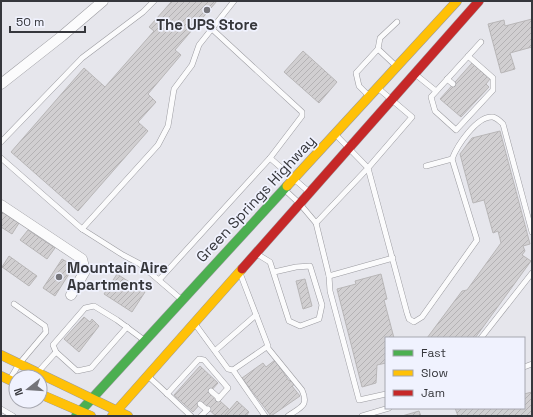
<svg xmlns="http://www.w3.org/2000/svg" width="533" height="417" font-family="'Space Grotesk',sans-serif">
<defs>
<pattern id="building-hatch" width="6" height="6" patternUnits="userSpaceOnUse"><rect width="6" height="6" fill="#d1cfd1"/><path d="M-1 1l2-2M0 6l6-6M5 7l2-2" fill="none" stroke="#b4b2b4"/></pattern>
</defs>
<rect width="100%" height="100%" fill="#e6e6ec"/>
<g fill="url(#building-hatch)" stroke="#b8b6b7">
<path d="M172 1H217L175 50 181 55 148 94 156 102 138 122 148 131 78 211 11 152 84 68 105 87 154 31 149 27Z"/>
<path d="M532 19V47L510 53 515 69 501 73 488 24 504 20 505 26Z"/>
<path d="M303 51 337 82 319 103 284 72Z"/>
<path d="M472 63 490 79 486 84 489 87 461 117 440 99Z"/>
<path d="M500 131 530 244 523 246 525 251 522 255 531 261 475 338H427L462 291 467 290 501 243 498 231 493 233 484 200 473 203 460 154 472 138Z"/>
<path d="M1 211 19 223 12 234 1 227Z"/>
<path d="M28 230 55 248 47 259 20 240Z"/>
<path d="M9 256 37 276 29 286 2 267Z"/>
<path d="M62 259 74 266 55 296 43 288Z"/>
<path d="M117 274 145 292 132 312 104 294Z"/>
<path d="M381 274 387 299 384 300 394 338H386V363L377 365 376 383 362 387 337 289 356 284 355 281Z"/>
<path d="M305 279 312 306 303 309 296 281Z"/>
<path d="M84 317 90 322 92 319 99 326 79 352 64 339Z"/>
<path d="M275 360 289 381 292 379 295 384 292 386 300 396 271 416 242 378 263 363 266 367Z"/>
<path d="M200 366 218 383 210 392 230 410 224 416H216L201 403 193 412 174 395Z"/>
<path d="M532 392V416H458L455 408H524V394Z"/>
<path d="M237 401 249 412 246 416H224Z"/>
<path d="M419 411 421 416H402Z"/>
</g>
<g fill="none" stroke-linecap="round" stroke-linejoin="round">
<defs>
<g id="lane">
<path d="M378 49 380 38 397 22"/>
<path d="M468 56 493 78V90L456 130 435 111 431 97 481 42"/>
<path d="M415 74 436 91"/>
<path d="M447 79 453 84"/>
<path d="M379 89 412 117 368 168 407 313 409 319 414 322 422 317 477 240 452 159"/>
<path d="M368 95 359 86 356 73 378 49 396 66"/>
<path d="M1 142 82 58 143 12 154 1"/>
<path d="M1 158 82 229"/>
<path d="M270 158 309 192"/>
<path d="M426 166 452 159C457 146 477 115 493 117 497 118 500 121 503 124L532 232"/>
<path d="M285 190 300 204 316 223 368 168 336 135"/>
<path d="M316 223 329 276 393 258"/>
<path d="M257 254 270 262 289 321 300 326 319 319 322 305 310 266 296 267 274 272"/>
<path d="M329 276 330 291 359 400 386 394"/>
<path d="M159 280 270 158 302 116V112L212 29"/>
<path d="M182 300 140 264 123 255 82 229 158 145 168 126 174 89 192 65 199 45 234 1"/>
<path d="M195 324 228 369 233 370 265 416"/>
<path d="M481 338 532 273"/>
<path d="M267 347 302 390C309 406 301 407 288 416"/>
<path d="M216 350 256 315"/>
<path d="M56 352 53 345 85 308 94 306 117 320 144 340"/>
<path d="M524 367 532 364"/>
<path d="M233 370 268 346 240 273"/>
<path d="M39 371 56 352 77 371 91 368 127 327"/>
<path d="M148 376 191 416"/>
<path d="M10 379 19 364 46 332 45 326 14 304"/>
<path d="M211 391 219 398"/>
<path d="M167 394 199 359 204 360 228 388 218 399"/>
<path d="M200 404 207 410"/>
<path d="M1 409 13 416"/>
<path d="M201 416 208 409"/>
<path d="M362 416 389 408"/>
</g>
<g id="street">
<path d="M1 84 62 36 103 1"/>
<path d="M1 205 82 259 85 271 71 295"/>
</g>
<path id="fast" d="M76 416 287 186"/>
<g id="slow">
<path d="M287 186 457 1"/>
<path d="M1 355 128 416"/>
<path d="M1 376 16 383"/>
<path d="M40 394 91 416"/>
<path d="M112 416 242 269"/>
</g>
<path id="jam" d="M242 269 479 1"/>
</defs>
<use href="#lane" stroke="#9b9ba0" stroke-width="6"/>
<use href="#street" stroke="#9b9ba0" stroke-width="11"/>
<use href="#fast" stroke="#9b9ba0" stroke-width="10"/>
<use href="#slow" stroke="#9b9ba0" stroke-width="10"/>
<use href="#jam" stroke="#9b9ba0" stroke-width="10"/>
<use href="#lane" stroke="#fbfbfc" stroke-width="5"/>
<use href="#street" stroke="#fbfbfc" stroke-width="10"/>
<use href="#fast" stroke="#4caf50" stroke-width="9"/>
<use href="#slow" stroke="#ffc107" stroke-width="9"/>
<use href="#jam" stroke="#c62828" stroke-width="9"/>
</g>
<g fill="#74747a" stroke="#f0f2fe" stroke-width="1.5">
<circle cx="207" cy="10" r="4"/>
<circle cx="59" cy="277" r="4"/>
</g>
<g text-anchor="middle" stroke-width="3.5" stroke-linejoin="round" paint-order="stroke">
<g font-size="15" font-weight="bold" fill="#36373c" stroke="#f0f2fe">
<text x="207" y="30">The UPS Store</text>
<text x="67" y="273" text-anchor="start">Mountain Aire<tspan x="67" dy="17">Apartments</tspan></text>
</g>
<g font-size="15" fill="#36373c" stroke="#f0f2fe">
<text transform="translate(256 199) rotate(-47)" y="5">Green Springs Highway</text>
</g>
</g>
<rect width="533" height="417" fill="none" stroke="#36373c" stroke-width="4"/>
<rect x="385" y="337" width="140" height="72" fill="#f0f2fe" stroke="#a6a7b0"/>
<rect x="393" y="350" width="20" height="6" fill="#4caf50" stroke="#a6a7b0"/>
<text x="421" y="357" font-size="12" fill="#36373c">Fast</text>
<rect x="393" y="370" width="20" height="6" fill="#ffc107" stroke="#a6a7b0"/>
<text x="421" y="377" font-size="12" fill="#36373c">Slow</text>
<rect x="393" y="390" width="20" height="6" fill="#c62828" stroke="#a6a7b0"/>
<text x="421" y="397" font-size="12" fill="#36373c">Jam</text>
<g transform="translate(28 389) rotate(253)"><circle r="19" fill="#f0f2fe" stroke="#a6a7b0"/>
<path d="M0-3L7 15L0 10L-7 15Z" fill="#74747a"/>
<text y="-6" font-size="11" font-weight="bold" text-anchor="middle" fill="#36373c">N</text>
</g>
<path d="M10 26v6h75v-6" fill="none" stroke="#36373c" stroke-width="2"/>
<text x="16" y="26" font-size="12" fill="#36373c" stroke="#f0f2fe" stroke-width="3" paint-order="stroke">50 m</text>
</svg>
